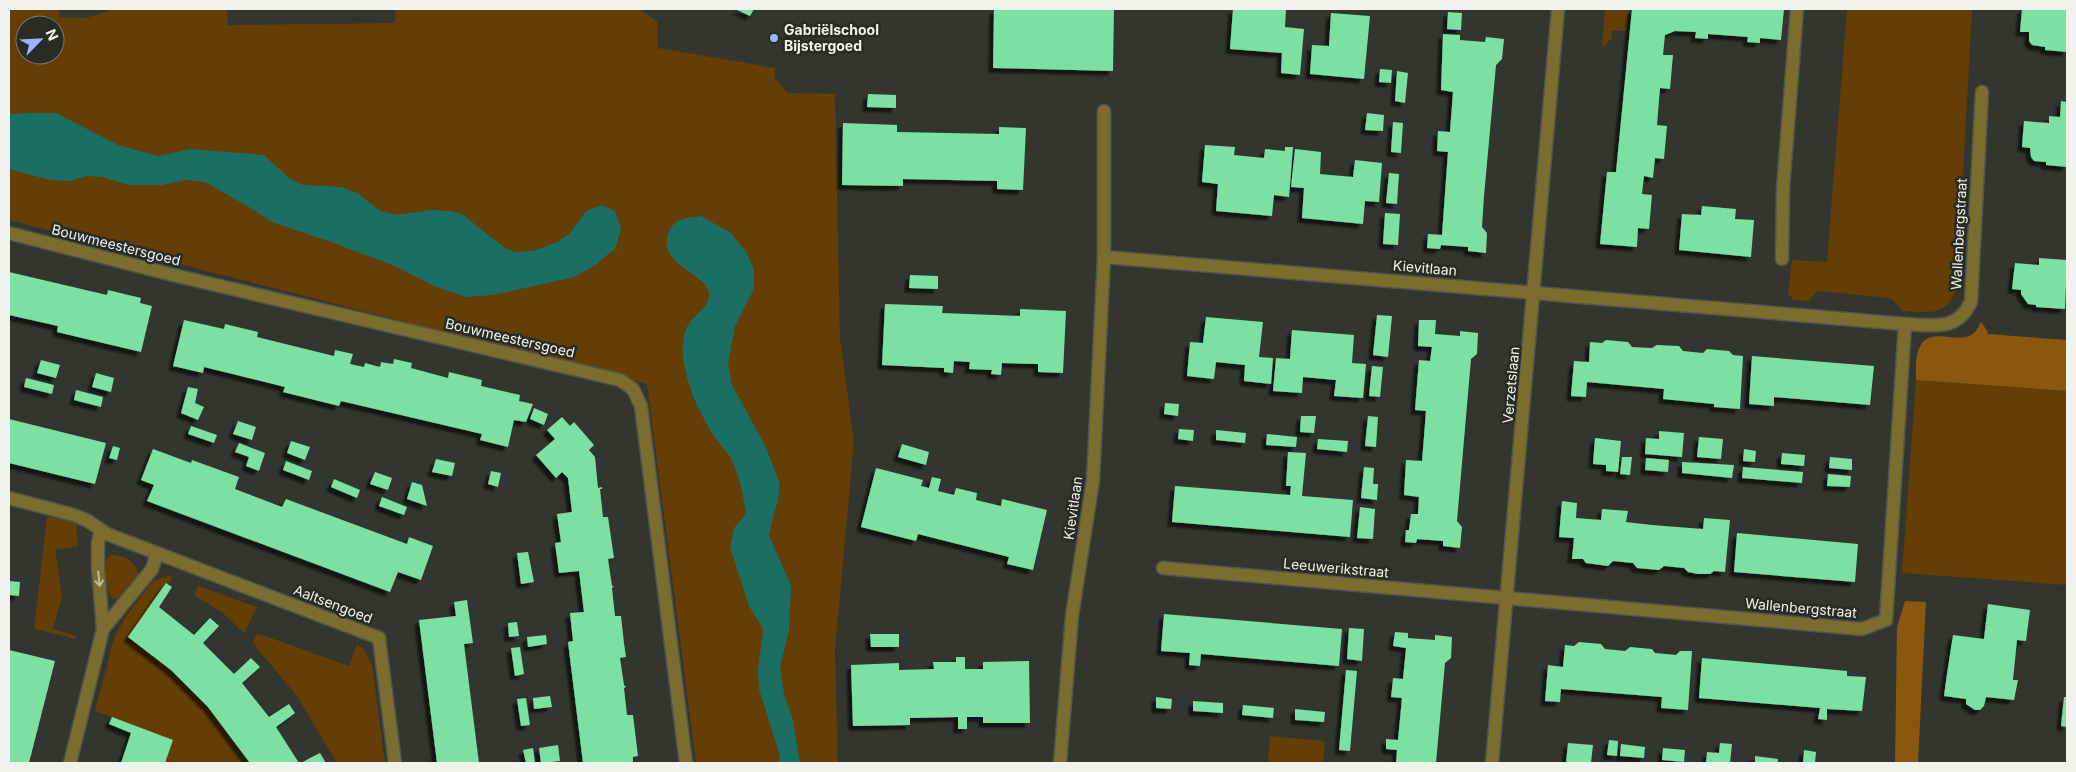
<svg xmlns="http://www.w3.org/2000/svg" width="2076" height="772" font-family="Inter,sans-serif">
<defs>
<filter id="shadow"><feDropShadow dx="-4.5" dy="4.5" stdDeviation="1" flood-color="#0009"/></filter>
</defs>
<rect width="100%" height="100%" fill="#32362e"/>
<g fill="#643e04" fill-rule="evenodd">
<path d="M9 9H59V17L86 18 114 9H227L228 25 395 23V9H639L657 21 658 48 775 68V79L788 93 835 94 840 339 854 441 835 650 838 763H696L647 384 9 220ZM25 25H55V55H25Z"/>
<path d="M1605 9H1629L1626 31H1612L1611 39 1602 48Z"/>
<path d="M1847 9H1972L1957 287C1948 318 1928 312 1902 311L1891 298 1818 291 1808 301 1793 300 1788 293 1792 260 1827 262Z"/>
<path d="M1916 380 2067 391V585L1902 573Z"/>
<path d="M47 517 69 521 76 524 78 546 55 550 62 596 53 629 76 636V639L34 629Z"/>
<path d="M111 555C122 554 139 563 138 576 131 585 124 599 113 599 105 590 104 569 107 558Z"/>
<path d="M167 576 173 577 135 632 184 671 251 752 257 763H162L168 742 120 725 110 716 95 711 114 638 125 618 148 587 153 581Z"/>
<path d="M198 586 257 607 244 633 223 613 194 595Z"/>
<path d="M257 633 349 666 357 644 364 650 372 664 385 763H337L297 696 253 643Z"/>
<path d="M1270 736 1325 741 1323 763H1268Z"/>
</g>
<g fill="#89580e">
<path d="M1981 322 1988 332 1987 334 2067 340V391L1916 380C1916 372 1915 364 1917 356 1924 319 1959 349 1975 332 1977 330 1979 325 1981 322Z"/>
<path d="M1905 601 1926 602 1918 763H1895L1897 627Z"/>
</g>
<g fill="#1b6e64">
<path d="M29 113H56L118 145 158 156 191 149 264 155 289 178 303 185 341 187 358 193 380 211 397 215 432 210 450 211 462 214 505 248 516 252 533 251 557 242 570 233 586 211 601 205 615 211 621 229 616 247 597 264 574 277 493 295 466 297 434 286 395 266 331 242 272 222 249 207 205 182 185 180 162 185H129L102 177 86 176 70 181 50 180 9 169V114Z"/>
<path d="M701 216 731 233 746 252 754 269V289L735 326 728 364 732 385 765 445 780 484 778 501 773 516 769 536 791 585 789 630 780 667 784 694 793 720 800 763H778L780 756 759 689 758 672 763 629 749 606 730 547 734 528 746 514C743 495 740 476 731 459 727 451 720 445 715 438 702 417 689 392 685 368 682 355 681 339 687 327 692 316 711 307 709 293 706 273 655 264 669 231 675 218 688 218 701 216Z"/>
</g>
<g fill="#7ce0a2" filter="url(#shadow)">
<path d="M735 9H754L750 16Z"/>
<path d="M994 9H1114L1113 71 993 68Z"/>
<path d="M1233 9 1286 10 1285 27 1304 29 1300 75 1281 73 1282 53 1230 49Z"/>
<path d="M1632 9H1784L1781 40 1760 38V43L1747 42 1748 37 1708 34V39L1695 38 1696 32 1675 31 1665 35 1663 55H1673L1670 89 1660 88 1657 125 1667 126 1664 159 1655 158 1653 178 1644 176 1642 194 1652 195 1649 229 1638 228 1637 247 1600 244 1607 172H1616Z"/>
<path d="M2022 9H2067V52L2045 50V47L2032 45 2029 41V32H2020Z"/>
<path d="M1448 12 1462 13 1461 30 1447 29Z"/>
<path d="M1331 13 1370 16 1364 79 1310 74 1312 45 1329 46Z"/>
<path d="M1443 34 1460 35V40L1485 42 1486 37 1504 39 1502 59 1496 65 1484 196 1482 227 1487 233 1486 253 1468 251V247L1441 245 1440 249 1427 248 1428 234 1442 235 1448 152 1437 151 1438 131 1450 132 1453 92 1441 90Z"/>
<path d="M1380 69 1392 70 1391 83 1379 82Z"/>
<path d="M1397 71 1408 73 1405 103 1395 101Z"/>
<path d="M868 94 896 95V108L867 107Z"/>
<path d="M2061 101 2067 102V167L2046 165V162L2034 161 2031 157 2030 148 2022 147 2024 121 2049 123V116L2060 117Z"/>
<path d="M1367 113 1384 115 1383 131 1365 130Z"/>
<path d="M1393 122 1403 123 1401 153 1391 152Z"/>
<path d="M843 123 897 125V132L999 134V127L1026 128 1023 190 997 189V181L903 179V186L842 185Z"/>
<path d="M1205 145 1235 147 1234 155 1264 158 1265 149 1285 151V147H1293L1289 197 1274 195 1272 216 1216 211 1218 184 1202 182Z"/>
<path d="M1295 149 1321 152 1320 174 1353 177 1355 160 1382 163 1379 202 1365 201 1363 224 1302 218 1304 188 1291 187Z"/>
<path d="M1389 173 1399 174 1397 204 1386 203Z"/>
<path d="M1702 206 1736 209 1735 219 1754 220 1751 257 1679 250 1682 214 1701 215Z"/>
<path d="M1385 213 1400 214 1398 245 1383 244Z"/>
<path d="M2039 258 2067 260 2065 309 2036 307V305L2028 304 2021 294V290L2012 289 2015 263 2039 265Z"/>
<path d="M9 272 107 295 108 290 141 298 140 303 152 306 141 352 57 332 58 326 9 315Z"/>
<path d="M910 275 938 276V289L909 288Z"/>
<path d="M885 304 943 306 942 313 1020 316V309L1066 311 1063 373 1038 372V364L1002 363 1001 375 991 374 992 370 969 369 970 362 954 361 953 373 944 372V368L882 365Z"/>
<path d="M1377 315 1392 316 1388 357 1373 355Z"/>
<path d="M1206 317 1263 322 1259 357 1273 358 1271 384 1244 381 1245 365 1216 362 1214 379 1187 376 1190 342 1203 343Z"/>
<path d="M184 320 224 329 225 324 258 332 257 337 334 356 335 350 353 354 350 364 364 367 365 363 380 367 381 362 393 364 394 359 412 363 411 368 448 378 449 372 482 380 481 386 520 395 519 401 533 404 526 422 514 420 508 447 480 440 482 434 341 401 339 406 283 392 285 387 204 367 203 373 173 366Z"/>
<path d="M1419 320H1436L1435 334 1460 336V331L1478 333 1477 354 1471 359 1457 521 1462 527 1460 548 1443 546V541L1417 539 1416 543 1405 542 1406 530H1409L1411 514H1418L1419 497 1404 495 1406 460 1422 461 1424 437 1426 411 1415 410 1419 360 1430 361 1432 347 1418 346Z"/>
<path d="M1292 330 1354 335 1352 363 1366 364 1363 398 1334 396 1336 380 1303 377 1302 393 1273 391 1276 358 1290 359Z"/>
<path d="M1606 340 1628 342 1632 347 1652 348 1657 345 1679 346 1683 351 1703 353 1707 349 1729 351 1733 355 1743 356 1740 409 1714 407V404L1663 399 1664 389 1587 382 1586 397 1571 396 1574 361 1589 362 1590 342 1602 343Z"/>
<path d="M1752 356 1874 366 1870 405 1774 397V406L1749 404Z"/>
<path d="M41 360 60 365 56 378 37 373Z"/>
<path d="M1372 366 1383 367 1380 397 1369 396Z"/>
<path d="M96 373 114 378 111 392 92 387Z"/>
<path d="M26 378 54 385 52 394 24 387Z"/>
<path d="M188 387 198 389 195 403 204 407 198 420 181 413Z"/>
<path d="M76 390 103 397 101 407 74 400Z"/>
<path d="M1165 403 1179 404 1178 416 1164 414Z"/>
<path d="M534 408 548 414 544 425 530 419Z"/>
<path d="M1301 416H1316L1314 433 1300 432Z"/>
<path d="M1368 416 1378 417 1376 447 1365 446Z"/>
<path d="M562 417 570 426 574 422 594 445 589 450 595 457 598 488 602 487V489H600L603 517H608L614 558 608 559 612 586H614L612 588 615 616H621L624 643 626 657 620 658 624 685 626 687 624 688 627 715H633L638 756 633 757V763H583L568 642 573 641 570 613 584 612 579 571 559 573 555 543 561 542 557 514 572 512 568 478 562 472 556 478 536 455 555 439 547 430Z"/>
<path d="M9 419 106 443 95 484 9 463Z"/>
<path d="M238 421 256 427 252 440 233 434Z"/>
<path d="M191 426 217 435 214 443 188 434Z"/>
<path d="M1179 429 1194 430 1193 441 1178 439Z"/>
<path d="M1216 430 1246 433 1245 443 1216 440Z"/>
<path d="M1659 431 1684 433 1682 457 1645 454 1646 438 1659 439Z"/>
<path d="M1267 434 1297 437 1296 447 1266 445Z"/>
<path d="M1699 437 1723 439 1721 459 1697 457Z"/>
<path d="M1595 438 1621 441 1618 472 1606 471V465L1593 464Z"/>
<path d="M1318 439 1348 441 1347 452 1317 449Z"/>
<path d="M291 441 310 447 305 460 287 453Z"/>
<path d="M239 443 265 453 259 471 246 466 249 457 235 452Z"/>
<path d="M902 444 929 452 926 465 898 457Z"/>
<path d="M113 446 120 448 117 460 109 458Z"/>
<path d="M153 449 191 463 192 460 239 477 235 489 282 507 286 499 407 544 409 537 433 546 421 580 398 572 390 592 147 501 154 485 141 480Z"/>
<path d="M1744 449 1756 451 1755 462 1743 461Z"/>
<path d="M1288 452 1306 453 1302 496 1353 500 1350 537 1172 522 1175 486 1290 495 1291 486H1286Z"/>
<path d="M1782 453 1805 455 1804 466 1781 464Z"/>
<path d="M1622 457H1632L1630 475 1620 474Z"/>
<path d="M1830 457 1852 459V470L1829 468Z"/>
<path d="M1646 458 1669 460 1668 472 1645 470Z"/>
<path d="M436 459 455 463 452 476 432 472Z"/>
<path d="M286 461 312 471 309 480 283 470Z"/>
<path d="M1682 462 1734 465 1732 478 1682 473Z"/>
<path d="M1364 467 1374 468 1373 484H1378L1377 500 1361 498Z"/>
<path d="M1743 467 1803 472 1802 483 1742 478Z"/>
<path d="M876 468 923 480 921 486 929 488 932 477 941 479 938 491 954 495 956 488 977 493 976 500 1001 506 1002 499 1047 510 1033 570 1007 564 1009 557 918 534 916 541 861 527Z"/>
<path d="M491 471 501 473 498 487 488 484Z"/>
<path d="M375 472 392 478 388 490 370 484Z"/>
<path d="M1828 474 1851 476 1850 487 1827 486Z"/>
<path d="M334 479 360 490 357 498 331 487Z"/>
<path d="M412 482 422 485 427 506 407 499Z"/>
<path d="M382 497 407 507 404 515 379 506Z"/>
<path d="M1562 501 1577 503 1576 518 1601 520 1602 509 1628 511 1626 522 1652 525 1703 529 1704 518 1730 520 1725 572 1714 571 1710 574H1698L1688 572 1684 568 1664 566 1659 570 1637 568 1633 563 1613 561 1608 566 1586 563 1583 559H1572L1574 538 1559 537Z"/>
<path d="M1360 507 1375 509 1373 539 1357 538Z"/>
<path d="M1737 533 1858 544 1855 582 1734 572Z"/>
<path d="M528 552 534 582 521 584 517 553Z"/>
<path d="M9 581 20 582 19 596 9 595Z"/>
<path d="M166 583 172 587 159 607 194 635 210 618 219 626 203 643 234 674 251 658 260 667 242 683 269 717 289 704 295 713 276 727 299 763H250L208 707 171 670 128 637Z"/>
<path d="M467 600 473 643 464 644 479 763H437L419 620 456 616 454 602Z"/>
<path d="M1988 604 2030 610 2026 641 2017 640 2013 680H2018L2014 700 1986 697 1984 706 1980 710H1975L1966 704V699L1944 696 1947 674 1953 635 1984 639Z"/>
<path d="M1164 614 1342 629 1339 666 1201 654 1200 666 1189 665 1190 653 1161 651Z"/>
<path d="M517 622 519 636 509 637 508 623Z"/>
<path d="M1349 628 1364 629 1362 661 1347 659Z"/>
<path d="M1395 632 1408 633V638L1435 640V635L1452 637 1451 658 1445 663 1436 763H1396L1397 750 1386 749V739L1398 740 1402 698 1391 697 1392 689 1393 678 1403 679 1406 648 1393 646Z"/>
<path d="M870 634H899V647H871Z"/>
<path d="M546 635 547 644 528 647 527 637Z"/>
<path d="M1579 642 1601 644 1605 649 1625 651 1630 647 1652 649 1655 653 1676 655 1680 651H1692L1688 710 1661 708 1662 697 1561 689 1560 702 1545 701 1548 665 1563 667 1565 645 1574 646Z"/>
<path d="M520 647 524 674 515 676 511 648Z"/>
<path d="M9 650 55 661 29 763H9Z"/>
<path d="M956 657H965V669H983V662L1029 661 1030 723H983V717H967V729H958V717L910 718V725L853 726 851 665 899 663V670L934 669 933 662H956Z"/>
<path d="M1702 658 1847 671V676L1866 677 1862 711 1827 709V720L1818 719 1820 708 1699 698Z"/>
<path d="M1346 670 1357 671 1350 751 1339 750Z"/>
<path d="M550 696 552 707 534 709 533 698Z"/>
<path d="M1156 697 1172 699 1171 709 1156 708Z"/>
<path d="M2064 697H2067V727L2061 726Z"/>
<path d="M526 698 530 725 521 726 517 699Z"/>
<path d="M1193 701 1223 703V713L1193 711Z"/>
<path d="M1243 705 1274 708 1273 718 1242 715Z"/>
<path d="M1295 709 1325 712 1324 722 1295 720Z"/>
<path d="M112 717 173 740 165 763H121L131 733 109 724Z"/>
<path d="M1609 740 1618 741 1617 756 1607 755Z"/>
<path d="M1568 743 1593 745 1591 763H1566Z"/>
<path d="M1720 743 1732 744 1730 763H1706L1707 752 1719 753Z"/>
<path d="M1621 744 1645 747 1644 758 1620 756Z"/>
<path d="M558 745 560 761 541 763 539 748Z"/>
<path d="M533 748 535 763H526L523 750Z"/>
<path d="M1663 748 1685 750 1684 762 1662 760Z"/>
<path d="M1804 750 1816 752 1815 763H1803Z"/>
<path d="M320 753 326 763H301L310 758Z"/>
<path d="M1755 756 1778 759V763H1755Z"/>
</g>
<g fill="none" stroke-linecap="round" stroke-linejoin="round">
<defs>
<g id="minor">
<path d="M9 233 169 274 620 380 633 389 641 406 686 763"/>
<path d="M1104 257 1905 324 1886 620 1862 629 1163 568"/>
<path d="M1782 259 1783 189 1797 9"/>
<path d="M1905 324C1933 325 1957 332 1971 302L1982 92"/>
<path d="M9 498 74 515 88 521 107 534 379 638 395 763"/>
<path d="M103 629 152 569 157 554"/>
<path d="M70 763 103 629 98 568V542L101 531"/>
<path d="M1060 763 1072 616 1093 480 1104 257V111"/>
<path d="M1492 763 1558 9"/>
</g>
</defs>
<use href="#minor" stroke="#50544d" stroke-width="15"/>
<use href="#minor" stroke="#7a6d2d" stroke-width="12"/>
</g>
<defs><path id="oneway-shaft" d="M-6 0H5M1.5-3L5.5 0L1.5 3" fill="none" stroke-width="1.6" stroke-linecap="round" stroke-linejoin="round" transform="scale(1.25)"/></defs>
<use stroke="#c1bda0" href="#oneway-shaft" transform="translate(99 579) rotate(84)"/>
<circle fill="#9bb4fd" stroke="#282c24" stroke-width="2" cx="774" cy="38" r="5"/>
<g text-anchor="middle" stroke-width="5" stroke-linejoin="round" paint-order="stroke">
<g font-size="14" font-weight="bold" fill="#f0f2ed" stroke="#282c24" text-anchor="start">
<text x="784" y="35">Gabriëlschool<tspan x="784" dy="16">Bijstergoed</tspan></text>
</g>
<g font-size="14" fill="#f0f2ed" stroke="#282c24">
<text transform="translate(1959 234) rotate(-87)" y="5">Wallenbergstraat</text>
<text transform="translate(116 245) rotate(14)" y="5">Bouwmeestersgoed</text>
<text transform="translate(1425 268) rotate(5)" y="5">Kievitlaan</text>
<text transform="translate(510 338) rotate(13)" y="5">Bouwmeestersgoed</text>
<text transform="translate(1511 385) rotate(-85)" y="5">Verzetslaan</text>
<text transform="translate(1073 508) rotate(-82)" y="5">Kievitlaan</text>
<text transform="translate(1336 568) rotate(5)" y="5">Leeuwerikstraat</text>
<text transform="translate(333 604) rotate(21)" y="5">Aaltsengoed</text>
<text transform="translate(1801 608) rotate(5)" y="5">Wallenbergstraat</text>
</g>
</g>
<rect width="2076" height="772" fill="none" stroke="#f0f2ed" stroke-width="20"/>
<g transform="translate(40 40) rotate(66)"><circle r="24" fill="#282c24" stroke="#787b74"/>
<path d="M0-4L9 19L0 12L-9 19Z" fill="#9bb4fd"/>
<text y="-8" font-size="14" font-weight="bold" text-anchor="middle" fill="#f0f2ed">N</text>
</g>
</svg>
